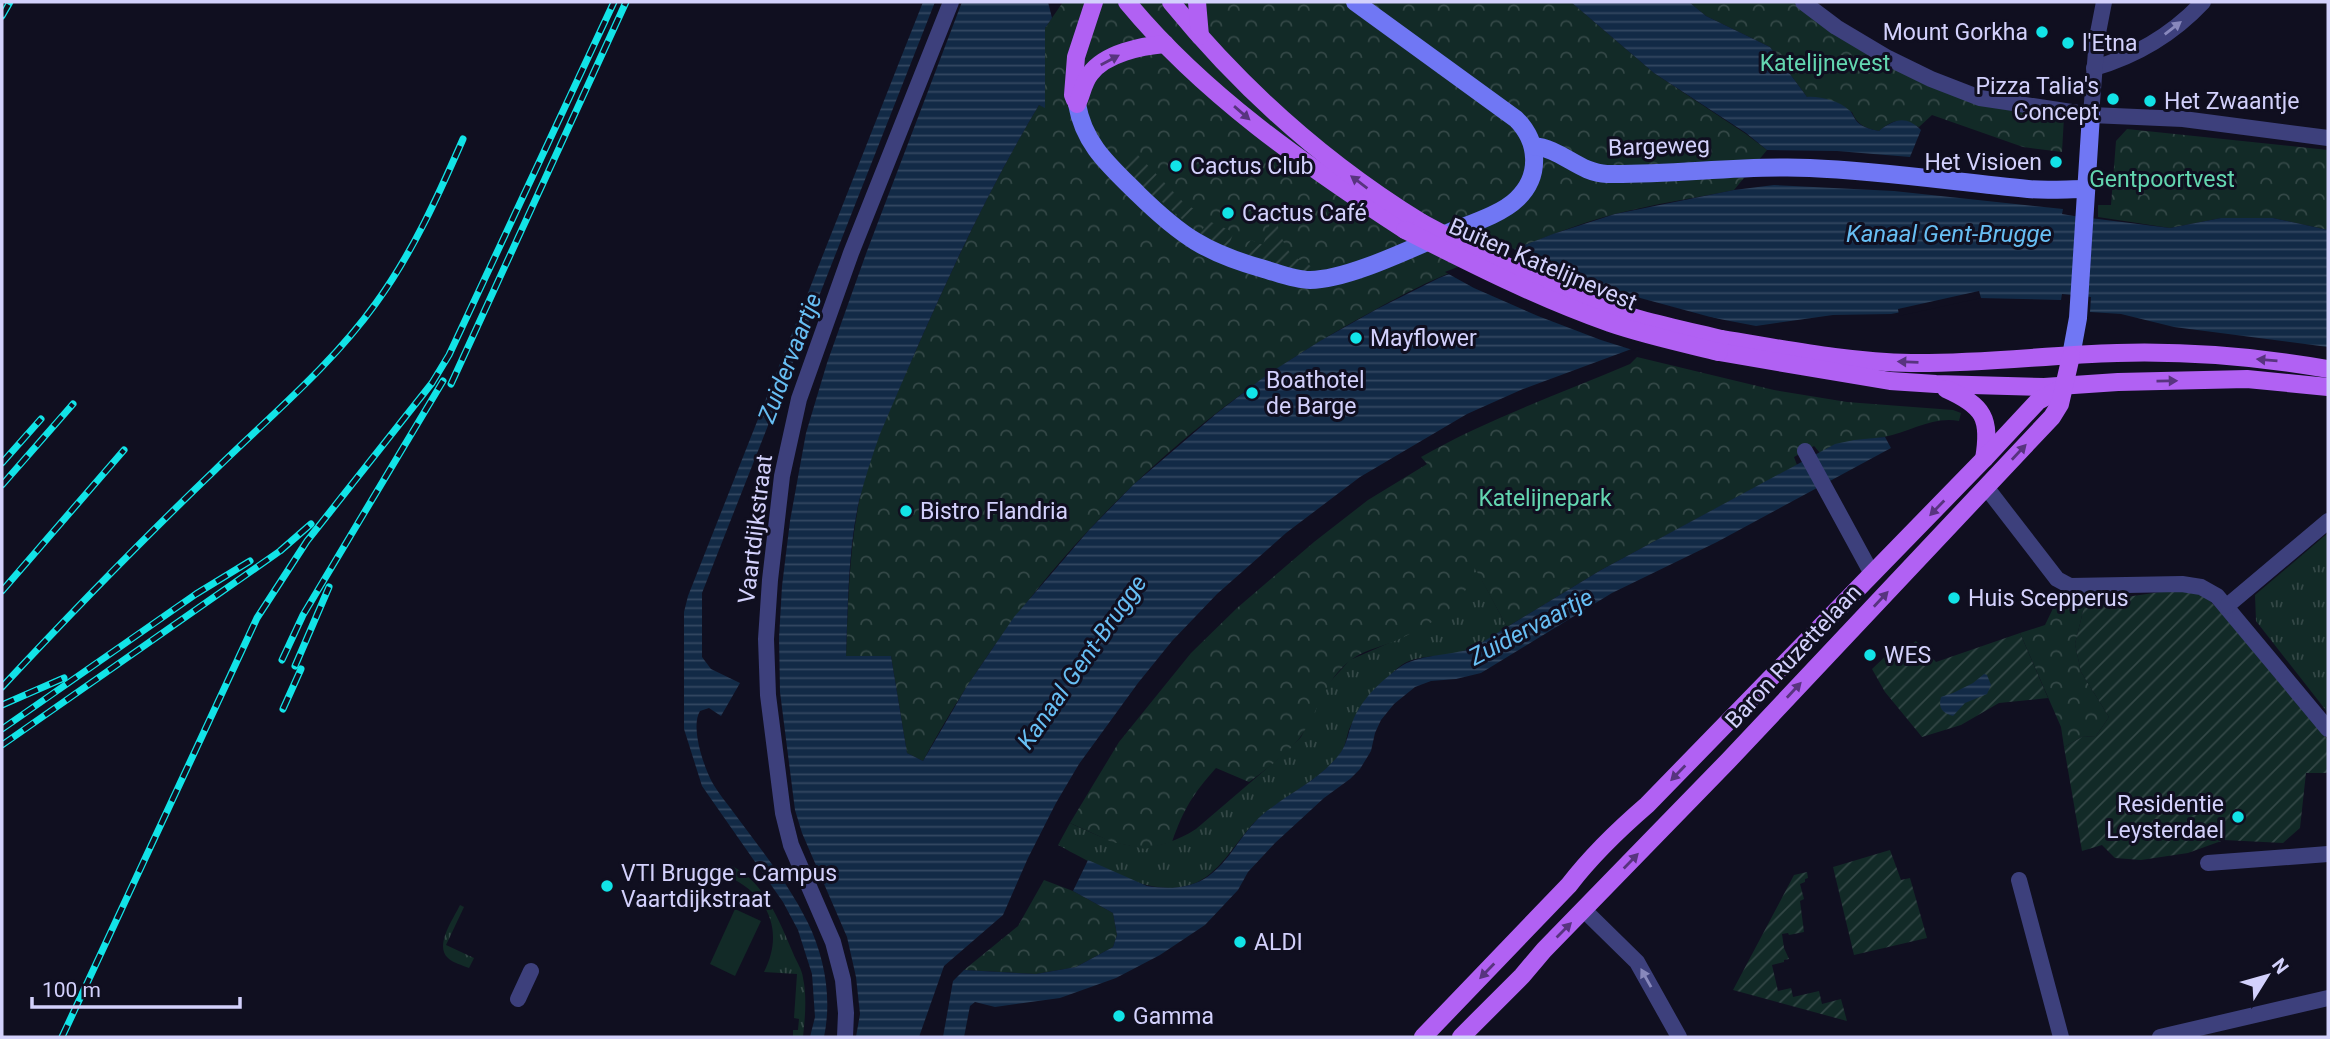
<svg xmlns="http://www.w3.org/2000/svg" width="2330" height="1039" font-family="Roboto,sans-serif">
<defs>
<pattern id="grass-tufts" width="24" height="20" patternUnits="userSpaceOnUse" patternTransform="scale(1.75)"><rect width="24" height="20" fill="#122a27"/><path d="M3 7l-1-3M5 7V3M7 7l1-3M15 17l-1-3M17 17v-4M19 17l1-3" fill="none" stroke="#344847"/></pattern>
<pattern id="forest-crowns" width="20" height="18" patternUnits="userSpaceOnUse" patternTransform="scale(1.75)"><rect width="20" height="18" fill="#122a27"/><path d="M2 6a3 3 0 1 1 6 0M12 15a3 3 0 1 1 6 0" fill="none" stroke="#344847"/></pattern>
<pattern id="garden-furrows" width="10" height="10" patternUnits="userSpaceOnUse" patternTransform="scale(1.75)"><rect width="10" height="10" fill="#122a27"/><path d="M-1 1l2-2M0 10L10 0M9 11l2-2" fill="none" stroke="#344847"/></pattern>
<pattern id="water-rules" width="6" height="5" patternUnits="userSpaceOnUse" patternTransform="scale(1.75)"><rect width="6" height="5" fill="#122a46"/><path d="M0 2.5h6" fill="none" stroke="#344862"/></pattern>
</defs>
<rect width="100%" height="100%" fill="#100f20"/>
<g fill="url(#grass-tufts)">
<path d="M2328 533V713L2256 621 2255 595Z"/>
<path d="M1475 567 1507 627C1491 638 1475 648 1456 653 1437 658 1415 654 1399 667 1389 675 1358 713 1351 725 1346 734 1347 745 1340 754 1319 781 1285 795 1260 817 1242 833 1230 857 1211 873 1168 911 1100 867 1058 845L1070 823C1118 845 1147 860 1196 829L1285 753 1301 737 1327 685 1350 660 1389 643Z"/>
<path d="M732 866C765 883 779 920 793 953 796 961 802 969 803 978 807 996 805 1019 803 1037H793V1030H798L799 1019 794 1018 797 974 764 972C785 931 768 894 727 876Z"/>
<path d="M460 905 464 907 446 945 474 958 469 968C462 965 453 963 448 958 434 945 454 918 460 905Z"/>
</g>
<g fill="url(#forest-crowns)">
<path d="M1063 2H1571L1654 73 1746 134 1767 150 1734 190C1695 198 1654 204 1615 214 1577 224 1541 239 1505 253 1483 261 1461 268 1440 277 1410 290 1380 307 1351 323 1170 425 1021 579 923 761L907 753 891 656H846C848 606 849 552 859 502 869 452 892 404 913 357 951 271 990 186 1039 105L1044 107 1045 28Z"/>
<path d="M1689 2H1796L1907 72 2064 117 2062 152 2023 147 1932 115 1919 127C1899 120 1897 117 1879 131 1867 129 1857 125 1852 112L1807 97 1770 47 1706 16Z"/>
<path d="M2127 129 2328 150V230L2273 218H2221L2170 228 2098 217V205H2111L2116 141Z"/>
<path d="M1637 357 1774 390 1847 402 1953 410 1961 413 1959 421C1933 416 1910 432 1884 437 1860 441 1841 441 1820 453L1814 446 1794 457 1797 465 1601 570 1507 627 1475 568C1465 609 1425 628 1390 643 1377 648 1362 651 1351 660 1323 681 1320 710 1301 736 1288 754 1267 768 1249 782L1216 768C1193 794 1184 808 1172 842L1145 849 1112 842 1070 823 1119 742 1191 653 1237 608 1314 542 1368 500 1427 464 1421 457C1487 419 1560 394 1630 364Z"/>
<path d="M2058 598 2085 603 2075 644 2081 672 2109 717 2096 736 2082 737 2064 747 2061 727 2020 633 2045 625Z"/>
<path d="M1044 880 1073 891 1113 913 1117 935 1113 947 1076 967 1036 974 964 970 1018 926Z"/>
</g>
<g fill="url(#garden-furrows)">
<path d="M1134 151 1186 205 1197 210 1190 226 1161 201 1157 204 1121 167Z"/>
<path d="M1211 222 1229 230 1233 234 1227 250 1203 240 1205 236 1200 233 1206 224Z"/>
<path d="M1270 223 1277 224C1281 235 1284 247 1292 255 1300 261 1310 263 1315 271L1307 273 1241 255 1251 240 1263 245Z"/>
<path d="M2167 591 2201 592 2224 615 2328 740V773H2306L2300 828 2283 843 2224 840 2188 853 2141 860 2115 858 2102 845 2082 851 2064 747 2082 737 2096 736 2109 717 2081 672 2075 644 2085 603Z"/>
<path d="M2020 633 2048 698 1999 703 1961 725 1922 737 1885 692 1872 669 1893 649 1899 655 1916 641 1936 662Z"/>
<path d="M1890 850 1901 880 1910 878 1927 938 1854 955 1833 867Z"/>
<path d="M1807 872 1808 878 1805 879V882L1800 884 1804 899 1800 901 1804 932 1789 935 1788 933 1782 934 1784 948 1789 959 1784 960V962L1772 965 1778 991 1791 988 1793 997 1819 991 1822 1004 1841 999 1847 1021 1733 990 1794 875Z"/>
</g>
<path fill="#122a27" d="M735 909 761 921 735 976 710 964Z"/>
<g fill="url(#water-rules)">
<path d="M923 2H935L702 593V657L711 669 740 683 721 716 709 708 700 711C690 727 704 767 712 782 718 793 727 803 734 813 760 848 789 884 808 923 825 958 832 999 824 1037H810L815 1017 812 974 798 930 783 902 702 786 684 729V612L688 596Z"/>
<path d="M962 2H1048L1052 18 1045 28V108L1039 105C976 210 928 321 880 434 872 456 865 478 859 501 848 550 848 606 846 656H891L907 753 923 761 967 686 1014 617 1089 530 1133 485 1217 413 1268 374 1320 341 1377 309 1439 278 1553 234 1615 214 1734 190 1774 185 1894 191 2063 209 2062 214 2074 216 2170 228 2221 218H2273L2328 230V347L2174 327 2121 314 2090 312 2091 297 2062 294 2061 300 1978 298 1891 314 1833 315 1756 326 1709 317 1645 344 1523 389 1467 414 1360 477 1286 533 1217 594 1172 641 1138 683 1079 764 1056 803 1028 858 1003 915 944 966 919 1037H856L860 1014 856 977 847 937 802 833 795 810 780 692 779 638 782 586 790 521 806 433 827 363 867 251Z"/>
<path d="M1571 2H1689L1706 16 1770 47 1807 97C1820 96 1839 101 1849 110 1852 112 1853 116 1855 119 1860 127 1870 129 1879 131 1894 119 1906 115 1921 130L1910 157 1837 151 1767 150 1746 133 1654 73Z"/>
<path d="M1885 437 1891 448 1717 542 1612 593 1481 673 1456 679 1431 681 1415 687 1394 704 1381 720 1375 733 1371 751 1360 769 1350 779 1324 798 1275 843 1248 872 1238 890 1205 925 1160 955 1116 978 1060 998 995 1007 975 1002 970 1006 964 1037H943L953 981 964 970 1036 974 1076 967 1113 947 1117 935 1113 913 1073 891 1088 860 1147 886C1167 889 1187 889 1204 879 1226 866 1237 841 1254 823 1279 796 1319 783 1341 752 1347 743 1348 733 1352 723 1361 699 1380 682 1400 667 1416 655 1451 655 1471 649L1601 570 1835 444 1854 440Z"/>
<path d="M1984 674 1987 675 1991 685 1987 694 1965 703 1953 716C1942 713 1938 708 1941 697L1953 693 1973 683Z"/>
</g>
<g fill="#100f20">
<path d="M1509 247 1618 292 1725 321V324L1710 321 1636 351 1601 340 1538 316 1474 288 1445 272Z"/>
<path d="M1979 291 1981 298 1899 316 1898 309Z"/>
</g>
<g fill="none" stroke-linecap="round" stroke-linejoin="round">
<g stroke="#3d407c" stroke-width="16">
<path d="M1803 2 1836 27 1888 58 1931 79 1980 98 2091 115 2183 119 2328 138"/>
<path d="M2094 68C2136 56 2173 34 2203 2"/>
<path d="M2091 115 2097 38 2104 2"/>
<path d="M1805 451 1872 574"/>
<path d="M1986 487 2057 579 2070 586 2182 584 2201 587 2217 596 2328 729"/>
<path d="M2227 606 2328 521"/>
<path d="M2208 863 2328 854"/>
<path d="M2019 880 2061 1037"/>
<path d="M1584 910 1637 962 1679 1037"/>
<path d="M518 999 531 971"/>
<path d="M845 1037 846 1013 843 980 833 942 791 845 783 813 768 695 766 639 770 580 782 476 799 399 851 253 951 2"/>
<path d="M2160 1037 2328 998"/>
</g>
<g stroke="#7077f4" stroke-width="18">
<path d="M1077 104C1084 145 1110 166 1138 194 1181 236 1206 253 1264 269 1278 273 1295 280 1310 280 1348 280 1414 247 1450 232 1470 224 1502 214 1517 199 1541 176 1539 142 1516 119L1355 2"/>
<path d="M1533 146C1561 148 1579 173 1607 174 1675 175 1742 165 1810 168 1883 171 1955 182 2028 189 2047 191 2067 189 2086 189"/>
<path d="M2071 356 2078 318 2091 115"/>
</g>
<g stroke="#b161f3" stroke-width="18">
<path d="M1127 2C1203 94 1305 165 1405 230"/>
<path d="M1171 2C1242 89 1326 164 1422 223"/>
<path d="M1197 2 1200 36"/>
<path d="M1075 100 1073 95 1076 57 1094 2"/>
<path d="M1077 104C1082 94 1083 83 1090 74 1105 53 1142 46 1165 44"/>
<path d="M1721 339C1784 349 1847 362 1911 363 1979 364 2048 355 2117 353 2187 351 2259 357 2328 369"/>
<path d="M1719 352 1890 381 1936 384 2044 387 2118 382 2247 379 2328 387"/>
<path d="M1946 389C1984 406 1991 418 1984 459"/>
<path d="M1423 1037 1569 885C1592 855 1618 830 1647 805L1984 459 2038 401 2064 387"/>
<path d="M1461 1037 1522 976 1544 950 1728 761 2052 417 2060 404 2071 356"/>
</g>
<defs>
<g id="rail">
<path d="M2 16 10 2"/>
<path d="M451 384 626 2"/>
<path d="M2 463 41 419"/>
<path d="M2 485 73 404"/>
<path d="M2 591 124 450"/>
<path d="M282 660 303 615 443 381"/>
<path d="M295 666 329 587"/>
<path d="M2 687C71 613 141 541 214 471 269 417 331 366 376 303 413 252 438 196 463 139"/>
<path d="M2 705 64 678"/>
<path d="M283 709 301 669"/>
<path d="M2 729 196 594 250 561"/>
<path d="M2 745 280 551 311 524"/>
<path d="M62 1037 257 618 307 541 432 383 449 355 614 2"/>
</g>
</defs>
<use href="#rail" stroke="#12e3e7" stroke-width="7"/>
<use href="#rail" stroke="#100f20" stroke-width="4.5" stroke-dasharray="13" stroke-linecap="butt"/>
<g stroke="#b161f3" stroke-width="18">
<path d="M1422 223C1474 251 1527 277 1582 300 1626 318 1675 328 1721 339"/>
<path d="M1405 230C1472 264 1539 298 1610 323 1645 335 1682 343 1719 352"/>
</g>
</g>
<defs><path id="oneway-solid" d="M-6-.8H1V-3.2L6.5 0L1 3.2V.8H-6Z" transform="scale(1.75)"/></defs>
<g fill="#8888bc">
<use href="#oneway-solid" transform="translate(2173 28) rotate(-38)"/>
<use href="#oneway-solid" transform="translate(1646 978) rotate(-119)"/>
</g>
<g fill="#58347f">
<use href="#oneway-solid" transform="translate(1110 60) rotate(-28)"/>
<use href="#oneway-solid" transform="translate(1242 113) rotate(41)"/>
<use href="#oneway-solid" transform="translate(1359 182) rotate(-143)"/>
<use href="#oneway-solid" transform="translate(2267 360) rotate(-175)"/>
<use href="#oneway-solid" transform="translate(1908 362) rotate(-178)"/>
<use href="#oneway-solid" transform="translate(2167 381) rotate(-1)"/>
<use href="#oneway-solid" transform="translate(2019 452) rotate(-47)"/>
<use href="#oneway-solid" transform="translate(1937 508) rotate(134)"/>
<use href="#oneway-solid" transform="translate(1881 599) rotate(-47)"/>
<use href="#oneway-solid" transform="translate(1794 690) rotate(-47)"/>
<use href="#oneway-solid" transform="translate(1678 773) rotate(134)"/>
<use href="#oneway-solid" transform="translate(1631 861) rotate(-46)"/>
<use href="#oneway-solid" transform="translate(1564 930) rotate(-45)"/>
<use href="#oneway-solid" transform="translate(1487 971) rotate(134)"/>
</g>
<g fill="#12e3e7" stroke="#100f20" stroke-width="2.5">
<circle cx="2042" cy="32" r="7"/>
<circle cx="2068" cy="43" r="7"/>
<circle cx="2113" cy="99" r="7"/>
<circle cx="2150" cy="101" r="7"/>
<circle cx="2056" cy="162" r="7"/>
<circle cx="1176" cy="166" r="7"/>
<circle cx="1228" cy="213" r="7"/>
<circle cx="1356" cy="338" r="7"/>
<circle cx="1252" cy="393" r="7"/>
<circle cx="906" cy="511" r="7"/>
<circle cx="1954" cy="598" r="7"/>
<circle cx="1870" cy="655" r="7"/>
<circle cx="2238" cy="817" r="7"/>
<circle cx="607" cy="886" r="7"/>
<circle cx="1240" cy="942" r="7"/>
<circle cx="1119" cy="1016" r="7"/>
</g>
<g text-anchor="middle" stroke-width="6" stroke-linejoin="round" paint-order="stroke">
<g font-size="23" fill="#d3d1fc" stroke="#100f20" text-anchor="start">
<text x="2028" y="40" text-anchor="end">Mount Gorkha</text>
<text x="2082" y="51">l'Etna</text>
<text x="2099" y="94" text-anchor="end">Pizza Talia's<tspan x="2099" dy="26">Concept</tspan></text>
<text x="2164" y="109">Het Zwaantje</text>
<text x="2042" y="170" text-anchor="end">Het Visioen</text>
<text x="1190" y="174">Cactus Club</text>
<text x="1242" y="221">Cactus Café</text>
<text x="1370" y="346">Mayflower</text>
<text x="1266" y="388">Boathotel<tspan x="1266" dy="26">de Barge</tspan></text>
<text x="920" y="519">Bistro Flandria</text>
<text x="1968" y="606">Huis Scepperus</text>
<text x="1884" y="663">WES</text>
<text x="2224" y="812" text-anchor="end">Residentie<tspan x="2224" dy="26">Leysterdael</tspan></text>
<text x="621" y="881">VTI Brugge - Campus<tspan x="621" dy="26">Vaartdijkstraat</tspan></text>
<text x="1254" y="950">ALDI</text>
<text x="1133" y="1024">Gamma</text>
</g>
<g font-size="23" fill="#63d6b0" stroke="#100f20">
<text x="1825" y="71">Katelijnevest</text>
<text x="2162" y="187">Gentpoortvest</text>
<text x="1545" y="506">Katelijnepark</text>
</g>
<g font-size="23" fill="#d3d1fc" stroke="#100f20">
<text transform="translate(1659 146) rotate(-2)" y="8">Bargeweg</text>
<text transform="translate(1543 264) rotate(23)" y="8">Buiten Katelijnevest</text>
<text transform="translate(755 529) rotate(-83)" y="8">Vaartdijkstraat</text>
<text transform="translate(1793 656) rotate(-47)" y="8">Baron Ruzettelaan</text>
</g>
<g font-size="24" font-style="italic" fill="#67bef3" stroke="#100f20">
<text x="1949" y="242">Kanaal Gent-Brugge</text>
<text transform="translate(790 358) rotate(-69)" y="8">Zuidervaartje</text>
<text transform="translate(1531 627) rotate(-28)" y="8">Zuidervaartje</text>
<text transform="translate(1082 662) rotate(-55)" y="8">Kanaal Gent-Brugge</text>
</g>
</g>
<rect width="2330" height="1039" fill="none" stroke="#d3d1fc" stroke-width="7"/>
<g transform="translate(2267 976) rotate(53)" stroke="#100f20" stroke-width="5" paint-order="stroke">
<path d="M0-5L12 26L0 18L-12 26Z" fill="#d3d1fc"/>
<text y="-10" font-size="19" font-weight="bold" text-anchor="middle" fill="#d3d1fc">N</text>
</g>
<path d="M32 997v10h208v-10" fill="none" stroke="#d3d1fc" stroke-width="3.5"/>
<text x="42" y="997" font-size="21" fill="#d3d1fc" stroke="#100f20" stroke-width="5" paint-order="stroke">100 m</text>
</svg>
